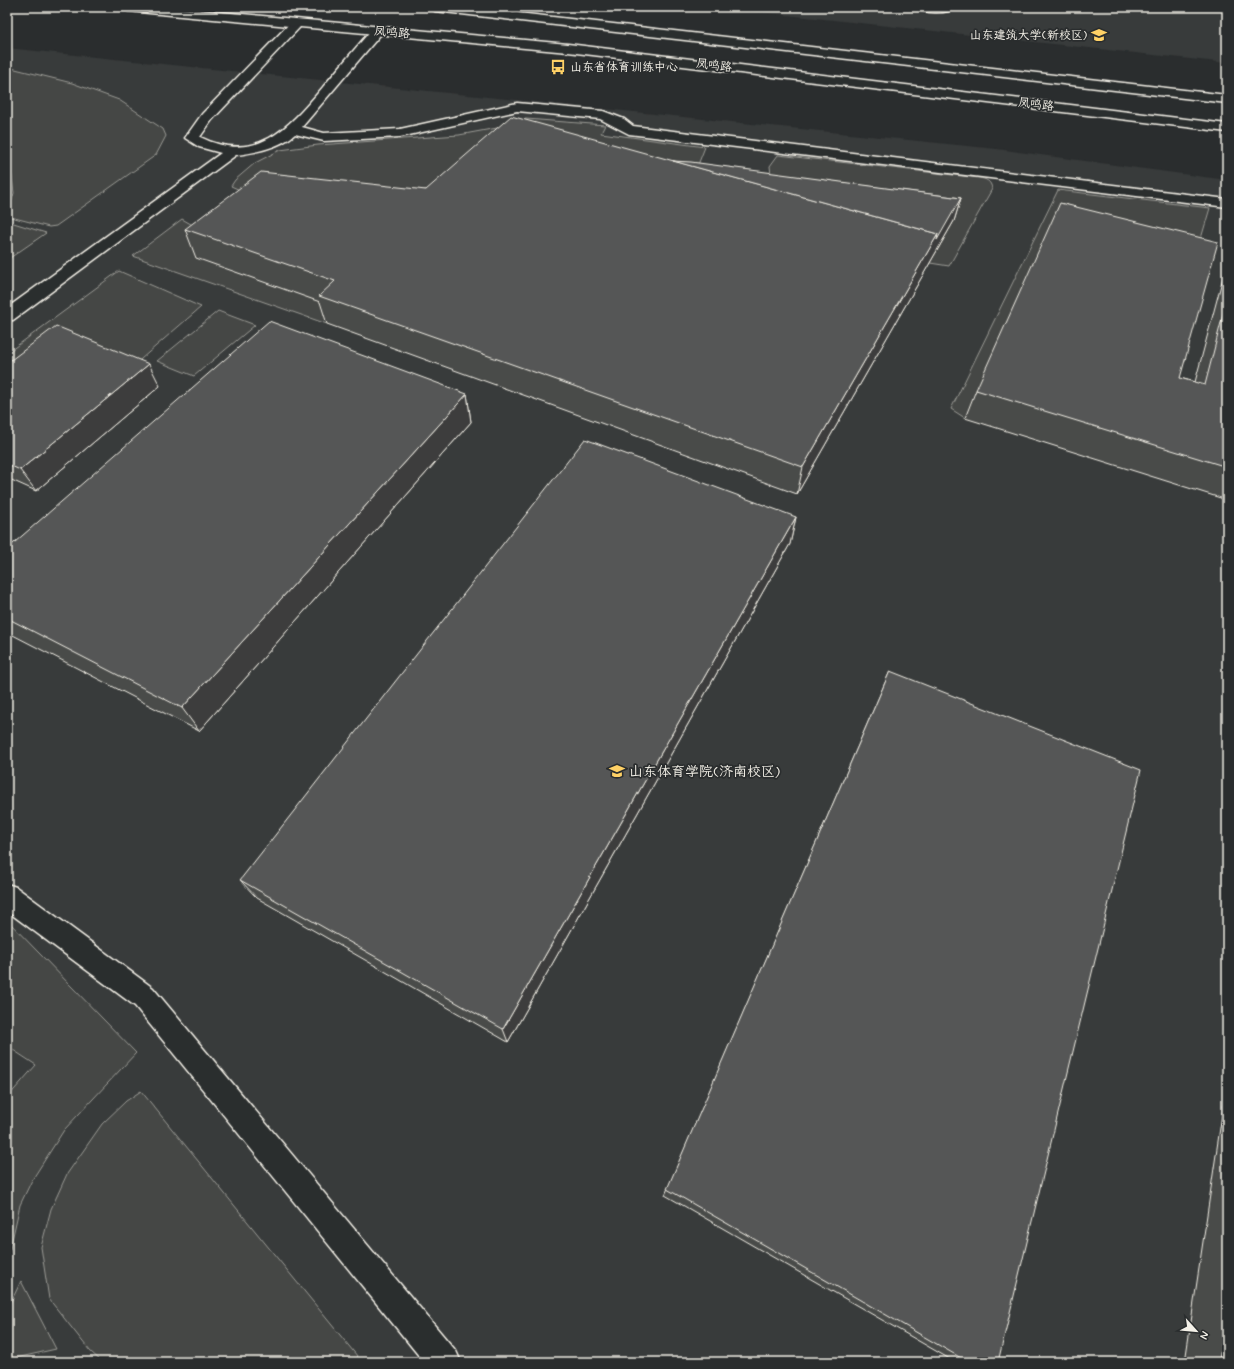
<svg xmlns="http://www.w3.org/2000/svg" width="1234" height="1369" font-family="Mynerve,'LXGW WenKai TC',sans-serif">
<rect width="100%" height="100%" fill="#2a2d2e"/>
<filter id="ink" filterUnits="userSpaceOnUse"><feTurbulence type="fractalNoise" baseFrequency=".025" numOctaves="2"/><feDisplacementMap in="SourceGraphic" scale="8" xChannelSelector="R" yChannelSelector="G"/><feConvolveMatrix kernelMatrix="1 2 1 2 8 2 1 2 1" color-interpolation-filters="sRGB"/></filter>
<g filter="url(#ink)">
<g fill="#373a3a">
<path d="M714 7H1227V63Z"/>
<path d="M7 48 997 149 1227 180V1362H7Z"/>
</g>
<g fill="#444645" stroke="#9c9c96">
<path d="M7 67 72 83 119 100 163 129 166 136 156 155 56 226 49 227 7 216 14 193 11 170 7 157Z"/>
<path d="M526 119 605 125 601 133 705 147 690 185 431 219 251 195 231 186 235 180 255 163 280 150 318 145 459 135 497 128Z"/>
<path d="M778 155 979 178C986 179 991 181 992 189L949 266 930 263 771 175 770 166Z"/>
<path d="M1058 190 1210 208 1192 269 1049 231 965 418 951 409Z"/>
<path d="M182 219 343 310 327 324 133 256Z"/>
<path d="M7 221 46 233 7 260Z"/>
<path d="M119 271 201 307 126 372 7 396V353Z"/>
<path d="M218 311 255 325 194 376 157 361Z"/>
<path d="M7 920 136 1053 64 1130 32 1180 20 1205 7 1262V1098L36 1065 7 1046Z"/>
<path d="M141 1091 362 1362H102L90 1351 49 1299 41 1247 51 1209 67 1174 102 1124 126 1101Z"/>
<path d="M21 1281 56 1349 7 1360V1310Z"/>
</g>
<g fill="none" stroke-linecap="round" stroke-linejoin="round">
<defs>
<g id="minor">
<path d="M916 7H954C948 15 921 13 916 7Z"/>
<path d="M296 20 300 21 302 24 300 27 212 120 200 137C257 165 288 128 323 87 339 67 356 48 373 28H381L383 31 381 34 302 127 324 133 400 129 517 103 603 111 624 119 633 126 1227 199V207L629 134 600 119 517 111 400 137 324 141 295 134C279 148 257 152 236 155L13 320 7 321V308L221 153 199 147 185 138 202 114 292 21Z"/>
<path d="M7 884 16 887 153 988 456 1351 461 1362H424L135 1006 7 911Z"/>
</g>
<g id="major">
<path d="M122 7H166L568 44 1227 124V132L568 52 128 11Z"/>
<path d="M429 7H466L1227 95V103L435 11Z"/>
</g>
</defs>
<use href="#minor" stroke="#f4f1e8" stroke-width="3"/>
<use href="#major" stroke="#f4f1e8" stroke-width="3"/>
<use href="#minor" fill="#2a2d2e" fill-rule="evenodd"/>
<use href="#major" fill="#2a2d2e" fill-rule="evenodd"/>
</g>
<g fill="#494b4a" stroke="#f4f1e8">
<path d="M673 161 961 198 954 221 797 494 327 324 320 302 196 258 185 229 426 190Z"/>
<path d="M1227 262V500L965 418 976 390 1180 378 1195 382Z"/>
<path d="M7 363 160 386 36 491 7 478Z"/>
<path d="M467 394 471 422 199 731 7 632V549Z"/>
<path d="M796 517 790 544 508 1042 257 898 240 880Z"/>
<path d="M890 671 998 1362H955L665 1195Z"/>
<path d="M1227 1081V1362H1185Z"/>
</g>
<g fill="#3c3d3c" stroke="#f4f1e8">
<path d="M961 198 954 221 797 494 803 467 938 234Z"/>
<path d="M149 364 160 386 36 491 20 470Z"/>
<path d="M467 394 471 422 199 731 182 708Z"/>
<path d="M796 517 790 544 508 1042 503 1029Z"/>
</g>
<g fill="#555756" stroke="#f4f1e8">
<path d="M511 116 938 234 803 467 319 296 335 281 185 229 261 172 426 190Z"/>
<path d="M673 161 691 162 961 198 937 240 938 234Z"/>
<path d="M1060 203 1218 242 1180 378 1205 385 1227 299V467L976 390Z"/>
<path d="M269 321 467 394 182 708 7 618V549Z"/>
<path d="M56 326 149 364 20 470 7 464V363Z"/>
<path d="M585 439 796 517 503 1029 240 880Z"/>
<path d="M890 671 1141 770 998 1362H968L667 1189Z"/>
<path d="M1227 1302V1362H1219Z"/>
</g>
</g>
<defs>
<symbol id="university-bare" viewBox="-9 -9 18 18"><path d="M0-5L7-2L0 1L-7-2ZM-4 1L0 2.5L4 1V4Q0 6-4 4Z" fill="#ffd166" stroke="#2a2d2e" stroke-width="2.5" paint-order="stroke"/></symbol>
<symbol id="bus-bare" viewBox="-9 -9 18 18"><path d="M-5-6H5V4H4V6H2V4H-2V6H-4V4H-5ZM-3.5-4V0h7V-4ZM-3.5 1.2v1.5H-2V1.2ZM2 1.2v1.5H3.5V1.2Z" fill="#ffd166" stroke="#2a2d2e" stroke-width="2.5" paint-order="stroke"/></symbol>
</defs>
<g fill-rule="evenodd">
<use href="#university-bare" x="1088" y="24" width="22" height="22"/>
<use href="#bus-bare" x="547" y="56" width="22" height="22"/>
<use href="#university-bare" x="606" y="760" width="22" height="22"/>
</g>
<g text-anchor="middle" stroke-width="3.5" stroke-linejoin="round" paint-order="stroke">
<g font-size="12" fill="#f4f1e8" stroke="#2a2d2e">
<text transform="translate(392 32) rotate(5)" y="4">凤鸣路</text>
<text transform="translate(714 65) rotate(7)" y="4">凤鸣路</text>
<text transform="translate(1036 104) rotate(7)" y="4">凤鸣路</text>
</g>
<g font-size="12" fill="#f4f1e8" stroke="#2a2d2e" text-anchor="end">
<text x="1087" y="39">山东建筑大学(新校区)</text>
<text x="570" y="71" text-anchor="start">山东省体育训练中心</text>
</g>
<g font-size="14" fill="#f4f1e8" stroke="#2a2d2e" text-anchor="start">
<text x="629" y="776">山东体育学院(济南校区)</text>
</g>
</g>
<rect width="1234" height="1369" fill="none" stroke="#2a2d2e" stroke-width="24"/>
<rect x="12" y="12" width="1210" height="1345" fill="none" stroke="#f4f1e8" stroke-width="1.5" filter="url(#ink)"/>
<g transform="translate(1196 1331) rotate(117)" stroke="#2a2d2e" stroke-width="3" paint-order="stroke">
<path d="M0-3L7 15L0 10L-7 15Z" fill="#f4f1e8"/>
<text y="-6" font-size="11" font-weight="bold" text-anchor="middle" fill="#f4f1e8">N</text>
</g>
</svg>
